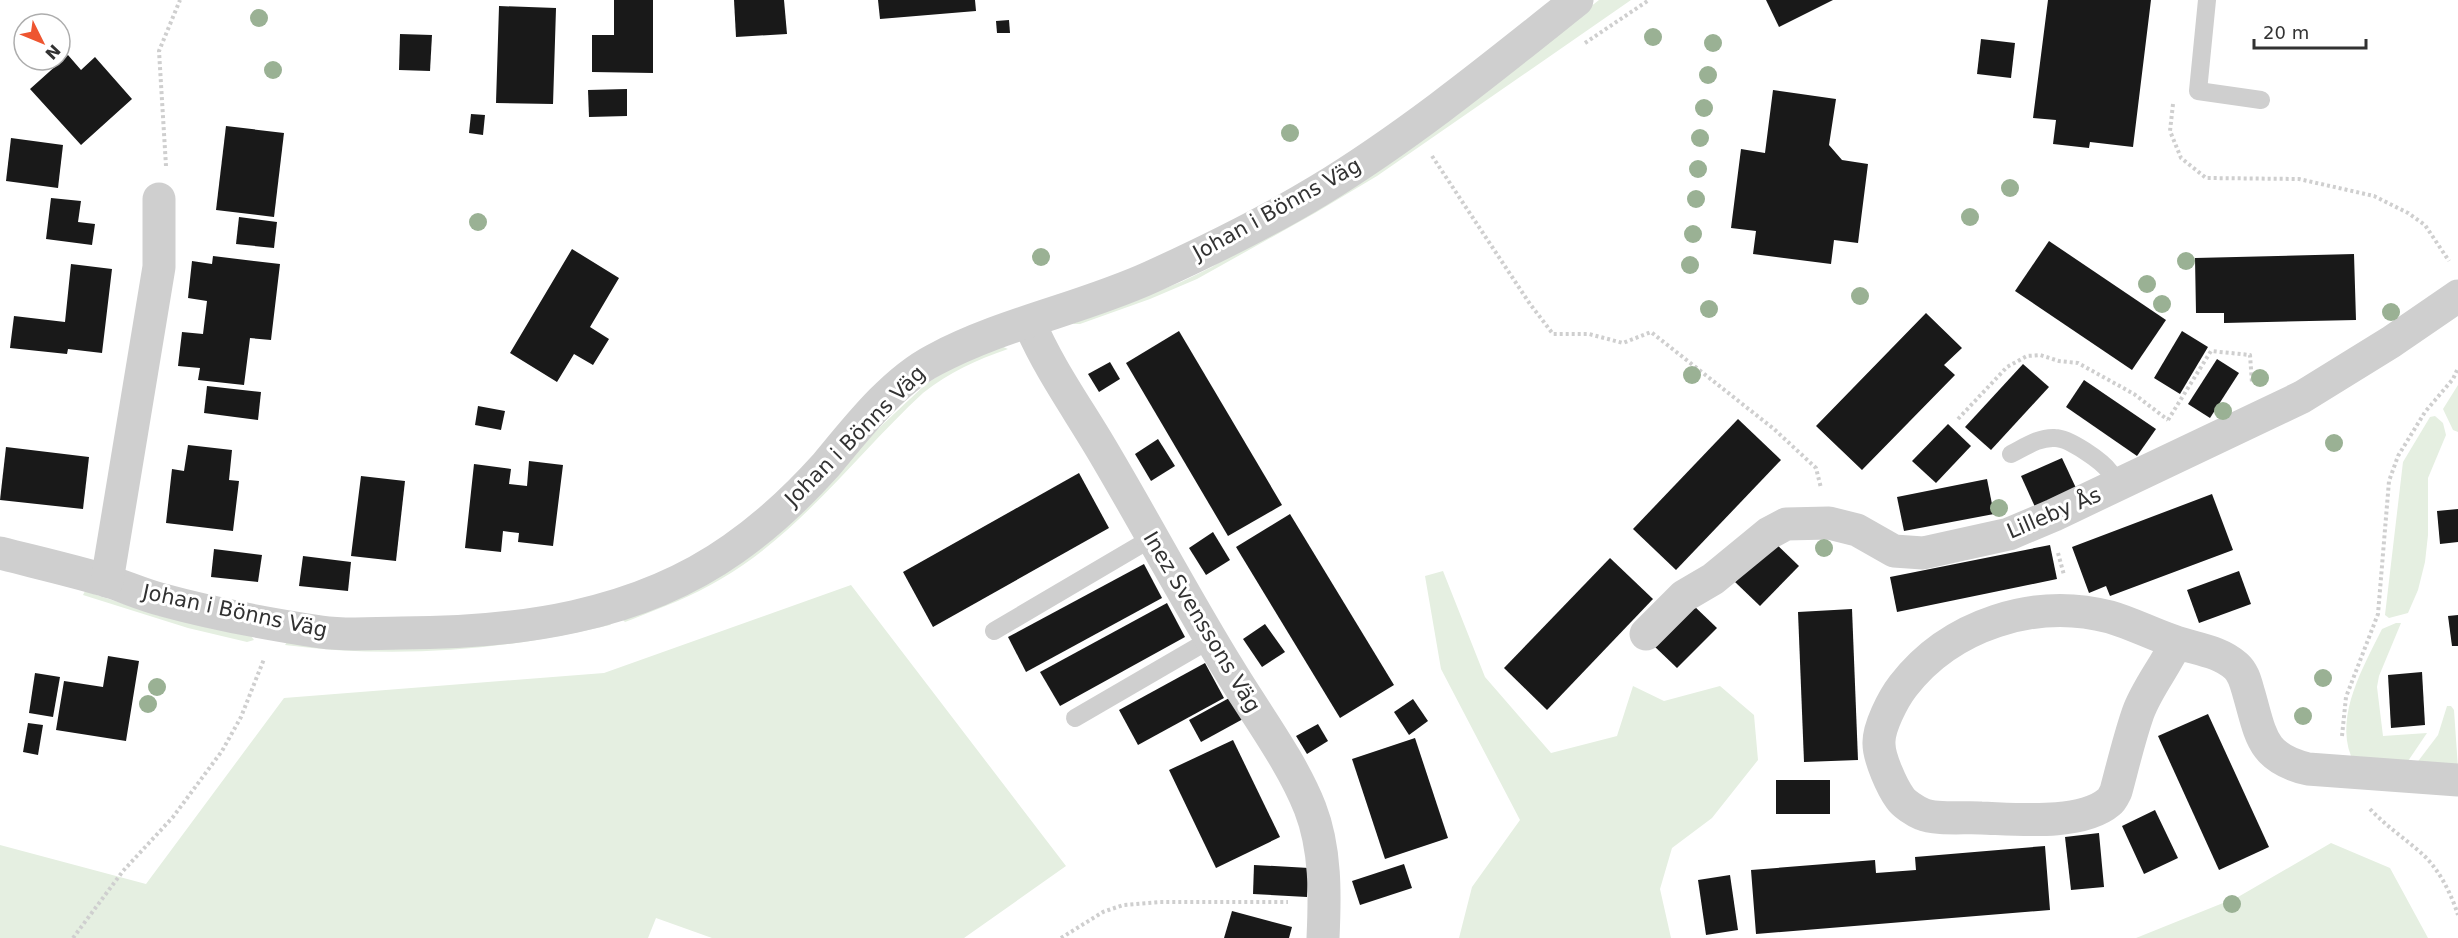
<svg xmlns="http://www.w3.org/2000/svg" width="2458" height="938" font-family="'DejaVu Sans',sans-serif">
<rect width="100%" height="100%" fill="#fff"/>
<g fill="#e5efe1">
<path d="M1599 0H1631L1377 176 1315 213 1197 279 1150 299 1080 324H1072L1181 282 1212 267 1443 123Z"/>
<path d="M1001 346 1008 349C976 360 950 372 923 393 857 454 800 533 721 579 693 596 663 607 633 619L625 622 622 619 798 512 879 428 926 384 955 365Z"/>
<path d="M2458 385V432L2453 430 2443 409Z"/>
<path d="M2435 416 2443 423 2446 435 2428 478V535L2425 562 2418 590 2408 613 2389 618 2385 615 2403 462 2430 417Z"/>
<path d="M1443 571 1485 677 1551 753 1617 736 1633 686 1664 701 1720 686 1754 715 1758 760 1712 818 1672 848 1660 889 1671 938H1459L1472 887 1520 820 1441 669 1425 576Z"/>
<path d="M851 585 1066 866 964 938H712L656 918 648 938H0V845L146 884 284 698 604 673Z"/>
<path d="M85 591 148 612 251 636 254 640 247 642 188 628 83 595Z"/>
<path d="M613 622 610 625C503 651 394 659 285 645L287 642Z"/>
<path d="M2396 623H2401L2379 676 2377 687 2383 736 2427 733 2408 761 2351 756C2335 714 2364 666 2382 629Z"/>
<path d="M2447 706H2451L2454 710 2458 768 2416 764 2438 735Z"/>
<path d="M2331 843 2390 868 2428 938H2136L2238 897Z"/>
</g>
<g fill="#191919">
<path d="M614 0H653V73L592 72V35H614Z"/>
<path d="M734 0H784L787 34 736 37Z"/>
<path d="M878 0H975L976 11 880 19Z"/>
<path d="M1766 0H1833L1779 27Z"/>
<path d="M2048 0H2151L2133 147 2090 142 2089 148 2053 144 2056 120 2033 118Z"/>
<path d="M499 6 556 8 553 104 496 103Z"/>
<path d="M1009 20 1010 33H997L996 21Z"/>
<path d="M400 34 432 35 430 71 399 70Z"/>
<path d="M1981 39 2015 43 2011 78 1977 74Z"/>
<path d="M68 55 81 70 95 57 132 99 81 145 30 89Z"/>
<path d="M627 89V116L589 117 588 90Z"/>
<path d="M1773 90 1836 99 1829 145 1842 160 1868 164 1858 243 1834 240 1831 264 1753 254 1756 231 1731 228 1741 149 1765 153Z"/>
<path d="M471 114 485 115 483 135 469 133Z"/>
<path d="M226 126 284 133 274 217 216 210Z"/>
<path d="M11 138 63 145 58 188 6 181Z"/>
<path d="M51 198 81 201 78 222 95 224 92 245 46 239Z"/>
<path d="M239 217 277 222 274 248 236 244Z"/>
<path d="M2049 241 2166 320 2132 370 2015 291Z"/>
<path d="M572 249 619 278 590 327 609 339 593 365 574 354 557 382 510 353Z"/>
<path d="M2354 254 2356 320 2224 323V313H2196L2195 258Z"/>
<path d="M213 256 280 264 271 340 250 338 244 385 198 380 200 368 178 366 182 332 203 334 207 301 188 298 192 261 212 264Z"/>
<path d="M71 264 112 269 102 353 68 349 67 354 10 348 14 316 65 322Z"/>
<path d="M1926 313 1962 348 1944 365 1955 375 1862 470 1816 426Z"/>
<path d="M1179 331 1282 505 1228 536 1126 363Z"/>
<path d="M2182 331 2208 347 2180 394 2154 378Z"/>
<path d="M2217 359 2239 373 2210 418 2188 404Z"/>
<path d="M1110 362 1120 379 1099 392 1088 374Z"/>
<path d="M2023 364 2049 387 1991 450 1965 427Z"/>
<path d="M2084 380 2156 429 2137 456 2066 407Z"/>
<path d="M207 386 261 392 258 420 204 413Z"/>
<path d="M478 406 505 411 501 430 475 425Z"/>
<path d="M1738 419 1781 460 1676 570 1633 529Z"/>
<path d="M1948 424 1971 446 1936 483 1912 461Z"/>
<path d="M1158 439 1175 466 1151 481 1135 454Z"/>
<path d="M188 445 232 450 229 480 239 481 233 531 166 523 172 469 184 471Z"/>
<path d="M6 447 89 457 83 509 0 500Z"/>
<path d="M2062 458 2076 488 2035 507 2021 476Z"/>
<path d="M529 461 563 465 553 546 518 542 519 533 503 531 501 552 465 548 474 464 511 469 509 484 527 486Z"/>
<path d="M1079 473 1109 528 933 627 903 572Z"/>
<path d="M361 476 405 481 396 561 351 556Z"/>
<path d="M1987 479 1994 514 1904 531 1897 497Z"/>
<path d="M2212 494 2233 550 2110 596 2106 586 2089 593 2072 547Z"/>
<path d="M2458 509V542L2440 544 2437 511Z"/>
<path d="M1290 514 1394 685 1340 718 1236 547Z"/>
<path d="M1213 532 1230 560 1206 575 1189 548Z"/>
<path d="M1774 542 1799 566 1760 606 1735 582Z"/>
<path d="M2050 545 2057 579 1897 612 1890 577Z"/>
<path d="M214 549 262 555 258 582 211 577Z"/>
<path d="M303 556 351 562 348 591 299 586Z"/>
<path d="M1610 558 1653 599 1547 710 1504 668Z"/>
<path d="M1144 564 1162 598 1026 672 1008 637Z"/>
<path d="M2239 571 2251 604 2199 623 2187 590Z"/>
<path d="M1167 603 1185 637 1060 706 1040 672Z"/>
<path d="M1692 604 1717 628 1677 668 1653 645Z"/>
<path d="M1852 609 1858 760 1804 762 1798 612Z"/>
<path d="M2458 615V646H2452L2448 616Z"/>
<path d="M1265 624 1285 652 1262 667 1243 639Z"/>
<path d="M108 656 139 661 126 741 56 730 64 681 103 687Z"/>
<path d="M1205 663 1224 698 1138 745 1119 710Z"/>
<path d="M2422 672 2425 725 2391 728 2388 675Z"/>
<path d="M35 673 60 677 53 717 29 713Z"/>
<path d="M1231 697 1243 719 1201 742 1189 720Z"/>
<path d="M1413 699 1428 721 1409 735 1394 712Z"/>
<path d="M2208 714 2269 847 2219 870 2158 736Z"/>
<path d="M28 723 43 725 38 755 23 752Z"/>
<path d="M1318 724 1328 741 1307 754 1296 736Z"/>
<path d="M1415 738 1448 838 1385 859 1352 759Z"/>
<path d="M1233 740 1280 837 1216 868 1169 770Z"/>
<rect x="1776" y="780" width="54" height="34"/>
<path d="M2155 810 2178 858 2144 874 2122 826Z"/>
<path d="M2099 833 2104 887 2071 890 2065 837Z"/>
<path d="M2045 846 2050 910 1756 934 1751 870 1875 860 1876 873 1916 870 1915 857Z"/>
<path d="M1404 864 1412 888 1360 905 1352 881Z"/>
<path d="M1254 865 1309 868 1307 897 1253 894Z"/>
<path d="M1730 875 1738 930 1706 935 1698 880Z"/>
<path d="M1232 911 1292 927 1289 938H1224Z"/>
</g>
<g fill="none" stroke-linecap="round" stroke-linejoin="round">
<g stroke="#cfcfcf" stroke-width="4" stroke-dasharray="3 3" stroke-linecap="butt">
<path d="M1585 43 1649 0"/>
<path d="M2173 104 2170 131 2181 158 2206 178 2299 179 2374 196 2408 213 2425 225 2449 261"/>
<path d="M1432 156 1530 304 1553 334H1589L1623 343 1651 332 1774 429 1816 468 1821 488"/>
<path d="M166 166 159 51 180 0"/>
<path d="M1958 419 2007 367 2027 356 2040 355 2059 361 2078 363 2134 394 2168 420"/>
<path d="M2168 420 2211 351 2250 355 2252 383"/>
<path d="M2058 553 2064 575"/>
<path d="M2342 736 2346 697 2378 614 2389 481 2398 456 2425 412 2453 379 2458 368"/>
<path d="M2370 809C2386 826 2403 837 2420 852 2438 867 2451 893 2458 915"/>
<path d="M73 938 123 871 173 817 222 751 241 717 264 659"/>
<path d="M1061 938 1103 912 1123 905 1159 902H1288"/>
</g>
<g stroke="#cfcfcf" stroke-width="18">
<path d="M2207 0 2198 91 2261 100"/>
<path d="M2011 454C2025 447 2039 437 2055 438 2069 438 2102 461 2110 472 2113 476 2114 481 2116 485"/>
<path d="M994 631 1152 538"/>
<path d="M1075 718 1211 639"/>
</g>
<g stroke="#cfcfcf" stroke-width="33">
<path d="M1029 322C1048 367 1076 406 1101 448 1145 522 1185 598 1230 671 1256 714 1292 762 1310 808 1326 849 1325 895 1323 938"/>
<path d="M0 553C35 562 70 570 104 580 124 586 143 595 163 600 214 614 268 624 321 632 347 636 375 633 401 633 517 633 637 617 733 549 766 526 799 495 826 465 856 429 892 382 934 360 1003 323 1081 309 1151 277 1208 251 1265 223 1318 191 1410 135 1493 67 1577 0"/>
<path d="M107 581 159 267V199"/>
<path d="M1646 634 1684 596 1713 579 1769 533 1786 524 1829 523 1857 530 1894 551 1923 553 2009 534 2054 515 2302 397 2391 342 2458 296"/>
<path d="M2176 643C2165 667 2147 688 2138 713 2129 739 2123 765 2116 791 2114 795 2112 800 2109 802 2081 826 2015 819 1981 818 1966 817 1935 820 1922 814 1915 811 1904 804 1900 798 1892 787 1879 758 1879 744 1878 728 1893 699 1903 686 1950 625 2035 597 2110 617 2131 623 2152 634 2173 641 2194 649 2218 650 2236 666 2244 673 2246 684 2249 694 2261 735 2261 758 2308 769L2458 780"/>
</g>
</g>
<g fill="#9ab194">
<circle cx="259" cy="18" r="9"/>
<circle cx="1653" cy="37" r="9"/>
<circle cx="1713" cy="43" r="9"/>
<circle cx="273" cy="70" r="9"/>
<circle cx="1708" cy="75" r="9"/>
<circle cx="1704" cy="108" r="9"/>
<circle cx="1290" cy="133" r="9"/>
<circle cx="1700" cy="138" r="9"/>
<circle cx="1698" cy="169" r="9"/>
<circle cx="2010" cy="188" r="9"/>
<circle cx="1696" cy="199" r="9"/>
<circle cx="1970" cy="217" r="9"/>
<circle cx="478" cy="222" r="9"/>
<circle cx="1693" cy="234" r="9"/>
<circle cx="1041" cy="257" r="9"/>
<circle cx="2186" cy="261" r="9"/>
<circle cx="1690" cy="265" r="9"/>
<circle cx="2147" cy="284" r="9"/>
<circle cx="1860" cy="296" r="9"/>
<circle cx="2162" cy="304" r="9"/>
<circle cx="1709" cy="309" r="9"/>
<circle cx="2391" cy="312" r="9"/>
<circle cx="1692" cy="375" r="9"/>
<circle cx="2260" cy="378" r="9"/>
<circle cx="2223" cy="411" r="9"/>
<circle cx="2334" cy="443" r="9"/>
<circle cx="1999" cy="508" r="9"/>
<circle cx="1824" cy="548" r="9"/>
<circle cx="2323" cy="678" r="9"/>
<circle cx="157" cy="687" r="9"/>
<circle cx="148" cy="704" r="9"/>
<circle cx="2303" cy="716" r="9"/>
<circle cx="2232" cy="904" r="9"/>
</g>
<g text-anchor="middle" stroke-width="6" stroke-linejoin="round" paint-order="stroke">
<g font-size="21" fill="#323232" stroke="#fff">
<text transform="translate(1277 209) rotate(-29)" y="7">Johan i Bönns Väg</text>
<text transform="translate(855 436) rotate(-45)" y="7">Johan i Bönns Väg</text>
<text transform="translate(2054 513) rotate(-23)" y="7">Lilleby Ås</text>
<text transform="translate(235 611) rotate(12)" y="7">Johan i Bönns Väg</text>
<text transform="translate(1202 622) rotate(59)" y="7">Inez Svenssons Väg</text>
</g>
</g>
<g transform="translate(42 42) rotate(133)"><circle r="28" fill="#ffffff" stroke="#adadad" stroke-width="1.5"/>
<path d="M0-4.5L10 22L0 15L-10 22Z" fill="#ee5530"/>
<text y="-9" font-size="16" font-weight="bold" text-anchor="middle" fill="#323232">N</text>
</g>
<path d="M2254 39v9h112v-9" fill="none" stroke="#323232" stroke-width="3"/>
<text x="2263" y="39" font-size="18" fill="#323232" stroke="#ffffff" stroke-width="4.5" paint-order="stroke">20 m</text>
</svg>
